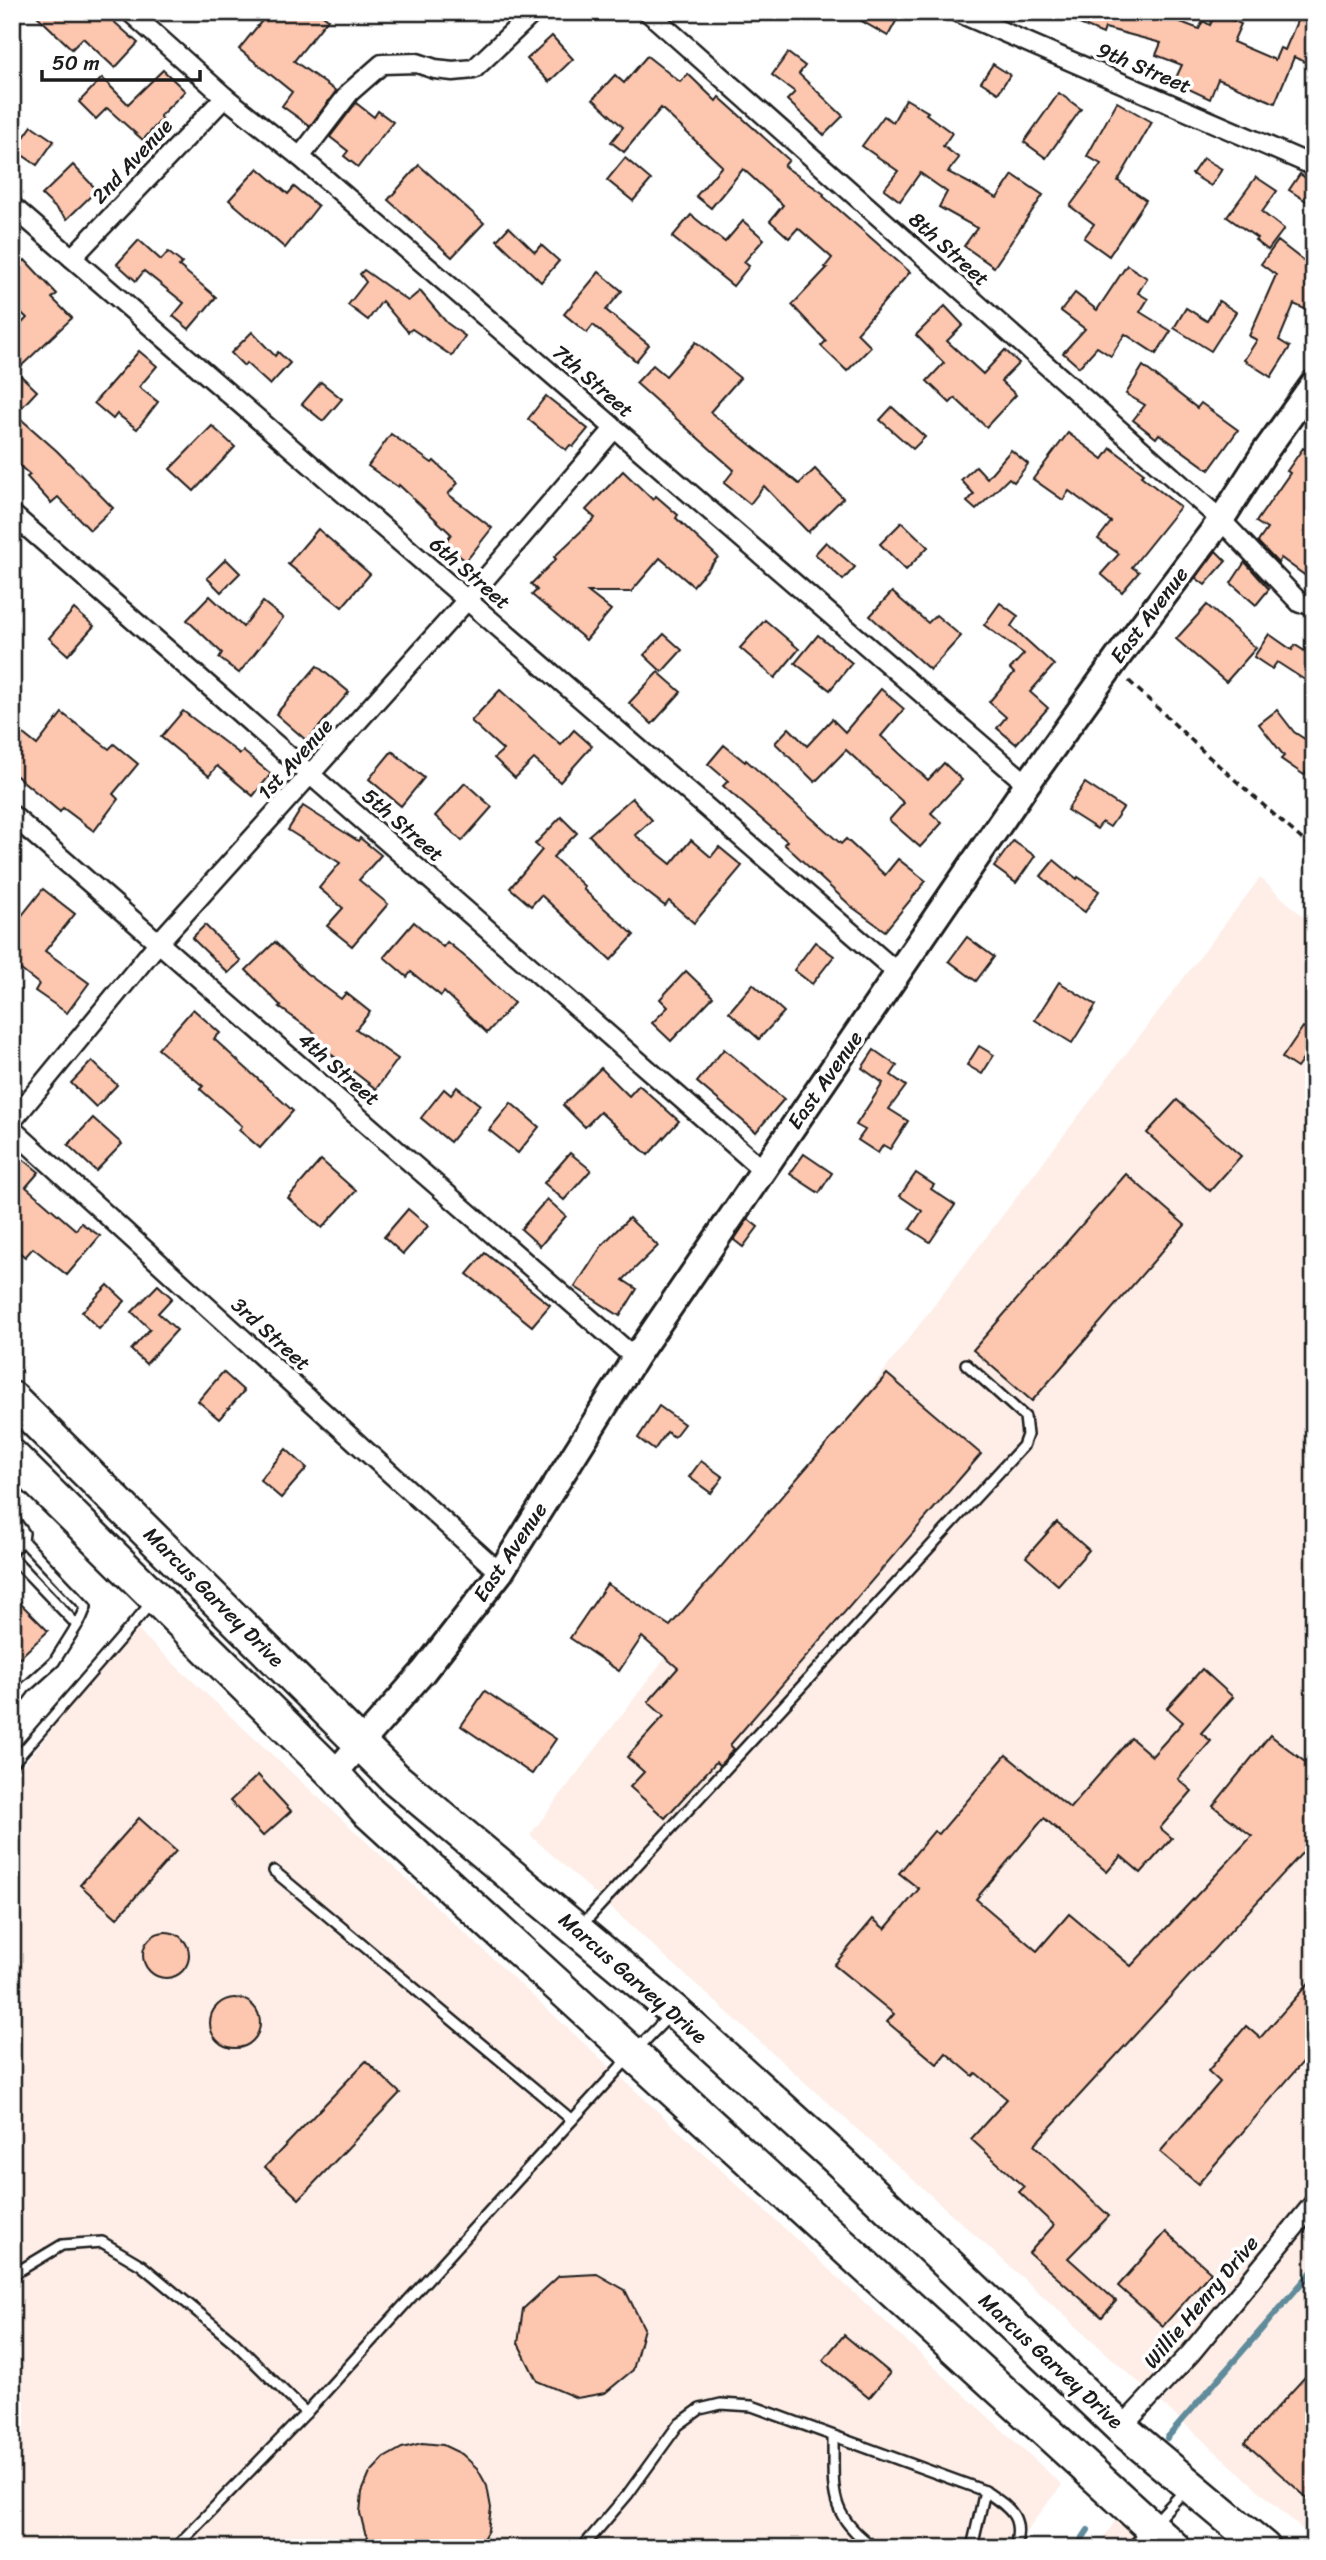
<svg xmlns="http://www.w3.org/2000/svg" width="1326" height="2560" font-family="Sriracha,sans-serif">
<rect width="100%" height="100%" fill="#fff"/>
<filter id="ink" filterUnits="userSpaceOnUse"><feTurbulence type="fractalNoise" baseFrequency=".0143" numOctaves="2"/><feDisplacementMap in="SourceGraphic" scale="14" xChannelSelector="R" yChannelSelector="G"/><feConvolveMatrix kernelMatrix="1 2 1 2 8 2 1 2 1" color-interpolation-filters="sRGB"/></filter>
<g filter="url(#ink)">
<g fill="#feeee7">
<path d="M1260 878 1314 926V2540L530 1835Z"/>
<path d="M134 1627 1062 2485 1013 2548H12V1779Z"/>
<path d="M1121 2512 1160 2548H1097Z"/>
</g>
<g fill="none" stroke-linecap="round" stroke-linejoin="round">
<g stroke="#608b9b" stroke-width="6">
<path d="M1167 2438 1314 2269"/>
<path d="M1076 2548 1088 2530"/>
</g>
</g>
<g fill="#fdc6af" stroke="#1c1c1c" stroke-width="2">
<path d="M33 12H103L138 43 115 68 83 38 72 49Z"/>
<path d="M269 12H319L328 19 294 61 336 91 310 126 282 106 292 92 239 49Z"/>
<path d="M846 12H901L888 36Z"/>
<path d="M1051 12H1133L1155 18 1157 13 1199 29 1203 21 1210 25 1216 13 1241 24 1233 42 1275 60 1280 48 1285 50 1300 14 1314 20V66L1294 57 1275 103 1218 79 1210 99 1174 82 1182 65 1156 55 1161 43 1105 28 1103 34Z"/>
<path d="M552 36 573 59 549 82 527 59Z"/>
<path d="M788 53 805 66 799 74 843 116 824 135 787 100 795 92 772 75Z"/>
<path d="M647 56 680 82 688 74 716 101 719 97 789 160 784 166 824 194 823 196 910 272 857 333 871 347 847 371 821 346 826 341 792 305 827 268 825 267 832 258 798 228 789 238 770 221 783 205 743 169 711 208 696 196 722 166 661 108 624 152 611 142 623 127 593 99 615 75 624 83Z"/>
<path d="M993 64 1010 75 998 93 981 82Z"/>
<path d="M163 70 185 91 160 116 162 119 143 140 107 108 96 119 79 102 102 78 128 104Z"/>
<path d="M1059 93 1081 109 1046 158 1024 142Z"/>
<path d="M906 99 928 112 926 114 952 133 943 146 959 158 948 172 997 198 1013 175 1043 195 994 267 964 246 977 228 939 207 947 192 920 173 900 201 884 189 898 171 862 146 884 116 893 122Z"/>
<path d="M1117 102 1152 122 1118 181 1146 200 1109 256 1084 238 1094 224 1070 206 1101 164 1087 156Z"/>
<path d="M356 103 374 117 378 111 393 122 358 167 344 156 348 151 330 137Z"/>
<path d="M32 126 54 141 37 165 15 150Z"/>
<path d="M625 158 651 180 633 201 607 180Z"/>
<path d="M1203 158 1222 169 1211 186 1192 174Z"/>
<path d="M73 165 97 190 67 219 42 195Z"/>
<path d="M419 165 484 223 452 257 388 200Z"/>
<path d="M258 168 288 194 294 187 318 206 285 248 229 200Z"/>
<path d="M1300 174 1314 184V206L1289 190Z"/>
<path d="M1256 177 1277 191 1262 212 1284 229 1268 250 1255 240 1257 238 1227 217Z"/>
<path d="M691 215 725 242 743 221 764 239 744 262 749 266 733 286 672 237Z"/>
<path d="M509 227 535 252 541 245 559 261 541 282 497 240Z"/>
<path d="M139 240 161 260 168 252 182 263 179 266 216 297 189 329 173 316 184 303 144 271 136 281 117 264Z"/>
<path d="M1278 241 1314 269V301L1309 311 1294 304 1279 340 1290 347 1271 377 1244 360 1257 340 1249 336 1276 275 1261 264Z"/>
<path d="M25 260 57 294 52 298 72 318 16 371 37 391 22 407 12 397V333L27 318 12 304V273Z"/>
<path d="M1127 265 1147 278 1138 293 1148 299 1140 312 1171 331 1156 354 1125 334 1111 356 1097 347 1079 367 1063 353 1085 329 1061 311 1075 293 1097 310Z"/>
<path d="M364 270 408 301 420 291 447 323 465 336 452 356 412 329 408 332 382 301 368 320 348 305 366 282 360 274Z"/>
<path d="M599 272 622 291 606 310 649 345 636 361 593 325 587 333 564 314Z"/>
<path d="M1219 301 1236 312 1211 351 1174 328 1186 308 1207 321Z"/>
<path d="M945 306 963 325 947 341 983 374 1005 350 1019 363 1001 381 1016 395 986 427 955 398 950 403 927 381 944 363 916 335Z"/>
<path d="M252 332 275 356 278 352 290 363 270 385 246 363 244 366 231 353Z"/>
<path d="M696 342 740 378 710 412 799 484 815 469 843 498 808 532 764 486 750 504 724 483 734 470 636 383 653 365 666 376Z"/>
<path d="M139 351 157 366 139 387 158 402 137 429 117 414 113 419 94 403Z"/>
<path d="M1143 366 1197 408 1201 403 1238 430 1209 470 1159 434 1156 438 1133 420 1145 405 1126 394Z"/>
<path d="M321 382 342 399 323 421 302 404Z"/>
<path d="M546 396 588 429 573 447 570 445 566 450 528 419Z"/>
<path d="M892 407 925 437 913 449 880 420Z"/>
<path d="M22 420 57 451 113 508 90 530 58 497 51 503 27 477 30 475 12 459V431Z"/>
<path d="M212 426 235 447 194 491 170 469Z"/>
<path d="M1068 433 1103 459 1111 448 1144 473 1141 476 1180 507 1132 567 1139 572 1122 592 1101 574 1119 554 1098 539 1111 522 1069 491 1063 500 1033 479Z"/>
<path d="M391 434 432 463 434 461 458 483 448 494 492 528 466 561 444 544 451 534 399 485 398 487 368 466Z"/>
<path d="M1303 448 1314 455V582L1281 558 1278 563 1258 542 1267 529 1256 522 1290 473 1287 471Z"/>
<path d="M1011 450 1028 464 1014 482 1009 478 976 510 967 502 974 494 961 480 976 466 987 478Z"/>
<path d="M623 471 653 500 656 496 678 515 676 518 718 557 693 586 660 558 631 592H588L611 610 586 640 532 595 537 590 531 584 556 559 554 557 595 518 586 510Z"/>
<path d="M902 522 928 547 906 570 880 544Z"/>
<path d="M318 529 370 574 342 607 288 564Z"/>
<path d="M826 542 855 567 843 580 815 554Z"/>
<path d="M1216 551 1226 561 1205 585 1196 578Z"/>
<path d="M226 559 240 573 221 592 207 578Z"/>
<path d="M1245 562 1269 589 1256 605 1231 583Z"/>
<path d="M892 592 928 623 936 615 961 636 930 670 870 616Z"/>
<path d="M210 596 243 627 263 602 283 618 239 673 219 658 222 653 187 620Z"/>
<path d="M1000 603 1018 616 1011 626 1054 665 1030 692 1048 708 1016 744 997 728 1006 717 989 702 1014 673 1010 669 1024 654 984 625Z"/>
<path d="M1207 605 1256 648 1226 682 1176 639Z"/>
<path d="M74 609 94 626 68 655 49 638Z"/>
<path d="M765 620 799 649 775 678 740 648Z"/>
<path d="M664 634 682 650 662 672 644 655Z"/>
<path d="M1269 634 1292 650 1295 645 1314 657V686L1277 662 1272 669 1254 657Z"/>
<path d="M818 635 852 663 830 690 795 663Z"/>
<path d="M317 666 349 692 307 741 276 714Z"/>
<path d="M658 672 681 692 652 724 629 703Z"/>
<path d="M881 689 904 709 881 736 928 780 944 763 962 780 931 813 942 823 920 847 889 820 904 803 846 750 815 782 775 743 789 728 807 746 832 719 845 732Z"/>
<path d="M500 690 561 745 574 730 592 746 560 782 534 759 515 778 494 758 503 750 471 721Z"/>
<path d="M1277 710 1294 732 1314 745V762L1304 775 1281 759 1284 756 1259 724Z"/>
<path d="M183 711 240 754 243 751 271 774 253 796 217 766 209 776 161 737Z"/>
<path d="M62 713 109 749 114 744 138 764 113 794 118 799 94 831 63 808 60 812 12 772V725L37 745Z"/>
<path d="M724 745 745 762 746 760 841 844 846 839 885 875 898 859 926 881 885 931 852 907 784 844 787 841 723 786 728 781 708 764Z"/>
<path d="M392 751 424 778 401 806 369 779Z"/>
<path d="M465 783 492 807 462 841 435 816Z"/>
<path d="M1085 783 1123 808 1110 827 1102 822 1097 829 1067 810Z"/>
<path d="M632 798 652 820 635 835 671 864 691 840 711 857 719 847 742 866 694 923 669 901 665 906 630 879 589 835Z"/>
<path d="M303 806 358 841 360 838 381 855 359 880 388 904 352 946 327 926 343 908 319 888 340 863 288 830Z"/>
<path d="M561 817 577 833 553 857 585 887 583 889 634 935 611 960 541 895 531 906 510 888 542 850 535 844Z"/>
<path d="M1013 841 1035 856 1016 883 994 867Z"/>
<path d="M1054 860 1077 879 1078 877 1099 891 1085 912 1064 897 1041 876Z"/>
<path d="M43 889 75 914 45 951 89 983 67 1013 35 991 39 984 12 963V928Z"/>
<path d="M414 922 443 947 447 942 469 960 514 1003 487 1033 444 992 441 996 411 972 407 977 384 957Z"/>
<path d="M205 925 241 961 228 973 192 938Z"/>
<path d="M967 937 994 957 976 981 949 961Z"/>
<path d="M275 942 306 973 341 999 346 993 370 1012 356 1029 398 1059 376 1089 310 1038 315 1033 279 1007 281 1006 246 970Z"/>
<path d="M815 942 834 956 812 984 794 970Z"/>
<path d="M686 971 713 997 671 1041 652 1023 668 1007 660 999Z"/>
<path d="M1059 982 1096 1005 1072 1043 1035 1020Z"/>
<path d="M753 984 784 1012 759 1039 729 1012Z"/>
<path d="M193 1009 220 1033 214 1039 293 1111 260 1148 239 1130 242 1126 200 1089 203 1086 158 1049Z"/>
<path d="M1303 1027 1314 1034V1044L1297 1068 1282 1058Z"/>
<path d="M979 1046 994 1055 982 1074 967 1065Z"/>
<path d="M724 1049 784 1099 756 1132 697 1082Z"/>
<path d="M874 1050 897 1066 891 1075 906 1086 889 1109 908 1121 890 1149 883 1145 878 1153 858 1140 865 1130 856 1125 883 1083 862 1068Z"/>
<path d="M92 1061 117 1085 96 1107 71 1083Z"/>
<path d="M601 1068 629 1096 639 1085 679 1121 648 1155 600 1112 585 1127 563 1105Z"/>
<path d="M457 1087 480 1105 450 1142 421 1118 444 1089 451 1095Z"/>
<path d="M1177 1100 1241 1156 1210 1191 1147 1133Z"/>
<path d="M511 1103 539 1127 518 1153 489 1130Z"/>
<path d="M93 1118 122 1144 96 1171 68 1145Z"/>
<path d="M12 1150 39 1172 26 1187 76 1230 81 1223 100 1236 67 1275 33 1248 25 1257 12 1246Z"/>
<path d="M570 1153 591 1170 564 1200 544 1183Z"/>
<path d="M804 1154 832 1173 819 1193 790 1174Z"/>
<path d="M321 1160 356 1191 322 1228 288 1198Z"/>
<path d="M916 1173 934 1185 931 1189 955 1205 930 1242 910 1229 922 1211 900 1196Z"/>
<path d="M1126 1174 1185 1225 1032 1401 973 1350Z"/>
<path d="M547 1199 566 1216 540 1246 521 1229Z"/>
<path d="M408 1209 428 1226 403 1254 384 1237Z"/>
<path d="M629 1218 658 1246 623 1280 637 1289 620 1316 575 1287 603 1244Z"/>
<path d="M748 1219 758 1227 743 1247 734 1240Z"/>
<path d="M485 1253 550 1305 532 1326 467 1274Z"/>
<path d="M108 1285 125 1301 99 1329 82 1312Z"/>
<path d="M158 1285 172 1298 158 1313 177 1330 146 1364 131 1350 150 1329 132 1312Z"/>
<path d="M223 1372 244 1391 219 1419 198 1401Z"/>
<path d="M887 1374 981 1454 730 1745 734 1749 720 1765 716 1762 665 1818 630 1787 644 1772 627 1757 664 1716 648 1702 678 1668 642 1637 619 1671 570 1638 607 1584 670 1626Z"/>
<path d="M659 1406 684 1424 674 1437 667 1432 654 1450 638 1438Z"/>
<path d="M286 1449 307 1468 281 1498 260 1480Z"/>
<path d="M701 1461 723 1477 711 1493 689 1477Z"/>
<path d="M1057 1522 1089 1550 1058 1585 1026 1557Z"/>
<path d="M12 1595 48 1631 12 1665Z"/>
<path d="M1202 1669 1233 1697 1201 1733 1211 1741 1178 1779 1192 1791 1160 1828 1172 1838 1141 1873 1121 1856 1107 1872 1044 1818 976 1899 1037 1951 1069 1914 1131 1966 1252 1836 1213 1806 1270 1735 1314 1769V1840L1034 2145 1109 2216 1068 2258 1116 2301 1102 2317 1029 2253 1054 2225 1019 2192 1024 2187 971 2139 1007 2099 976 2073 973 2076 946 2053 937 2064 887 2022 894 2014 834 1965 873 1919 885 1929 919 1889 899 1873 934 1831 939 1834 1006 1755 1070 1808 1131 1738 1152 1756 1183 1722 1167 1708Z"/>
<path d="M485 1691 556 1739 532 1774 461 1726Z"/>
<path d="M258 1775 291 1811 263 1836 230 1801Z"/>
<path d="M139 1818 176 1851 117 1918 80 1885Z"/>
<circle cx="166" cy="1955" r="23"/>
<path d="M1314 1977V2049L1198 2184 1160 2152 1220 2082 1208 2071 1246 2026 1260 2038Z"/>
<circle cx="235" cy="2023" r="25"/>
<path d="M366 2061 400 2093 299 2199 265 2167Z"/>
<path d="M1166 2232 1211 2272 1163 2326 1118 2286Z"/>
<path d="M597 2274 625 2290 644 2328 633 2370 605 2393 577 2398 537 2381 518 2343 523 2309 559 2276Z"/>
<path d="M844 2335 890 2373 869 2398 823 2360Z"/>
<path d="M1314 2367V2504L1245 2443Z"/>
<path d="M422 2443 443 2445 462 2454 477 2468 487 2486 491 2508 488 2530 478 2548H374L365 2533 360 2513 362 2492 370 2473 384 2458 402 2448Z"/>
</g>
<g fill="none" stroke-linecap="round" stroke-linejoin="round">
<defs>
<g id="lane">
<path d="M1300 603 1314 613"/>
<path d="M12 1517 24 1533 23 1541 12 1550"/>
<path d="M12 1557 76 1624"/>
<path d="M12 1705 25 1688 54 1662 81 1619 86 1607 23 1541"/>
<path d="M12 1764 152 1602"/>
<path d="M274 1871 572 2120"/>
<path d="M581 1926 1023 1446 1027 1435 1025 1417 966 1364"/>
<path d="M12 2275 62 2245 102 2242 141 2265 234 2342 306 2413"/>
<path d="M833 2436C834 2489 826 2514 875 2548"/>
<path d="M175 2548 306 2413 633 2053 670 2015"/>
<path d="M582 2548 628 2494 678 2425 700 2409 721 2404 752 2406 985 2491C1009 2508 1024 2515 1015 2548"/>
<path d="M968 2548 973 2543 985 2491"/>
<path d="M1131 2548 1185 2490"/>
</g>
<g id="street">
<path d="M130 12 225 97 300 157 1027 784"/>
<path d="M648 12 1221 520 1300 603"/>
<path d="M957 12 1314 166"/>
<path d="M300 157 350 92 382 64 417 63 435 69 453 71 474 69 534 12"/>
<path d="M12 206 899 974"/>
<path d="M72 258 225 97"/>
<path d="M12 514 763 1170"/>
<path d="M12 815 635 1358"/>
<path d="M12 1121 159 942 467 600 614 429"/>
<path d="M12 1129 500 1573"/>
<path d="M1121 2428 1190 2354 1314 2203"/>
</g>
<path id="secondary" d="M334 1774 423 1672 500 1573 635 1358 1027 784 1118 657 1221 520 1264 453 1314 383"/>
<g id="highway">
<path d="M12 1398 396 1779 674 2011 835 2157 1121 2428 1264 2548"/>
<path d="M12 1456 334 1774 367 1811 1174 2548"/>
</g>
</defs>
<use href="#lane" stroke="#1c1c1c" stroke-width="14"/>
<use href="#street" stroke="#1c1c1c" stroke-width="23"/>
<use href="#secondary" stroke="#1c1c1c" stroke-width="30"/>
<use href="#highway" stroke="#1c1c1c" stroke-width="37"/>
<path stroke="#1c1c1c" stroke-width="3.5" stroke-dasharray="7 5" stroke-linecap="butt" d="M1129 681 1207 755 1314 850"/>
<use href="#lane" stroke="#fff" stroke-width="9"/>
<use href="#street" stroke="#fff" stroke-width="18"/>
<use href="#secondary" stroke="#fff" stroke-width="24"/>
<use href="#highway" stroke="#fff" stroke-width="32"/>
</g>
</g>
<g text-anchor="middle" stroke-width="7" stroke-linejoin="round" paint-order="stroke">
<g font-size="21" fill="#1c1c1c" stroke="#fff">
<text transform="translate(1144 68) rotate(23)" y="7">9th Street</text>
<text transform="translate(132 161) rotate(-47)" y="7">2nd Avenue</text>
<text transform="translate(949 249) rotate(42)" y="7">8th Street</text>
<text transform="translate(593 381) rotate(41)" y="7">7th Street</text>
<text transform="translate(470 573) rotate(41)" y="7">6th Street</text>
<text transform="translate(1149 615) rotate(-53)" y="7">East Avenue</text>
<text transform="translate(295 759) rotate(-48)" y="7">1st Avenue</text>
<text transform="translate(403 825) rotate(41)" y="7">5th Street</text>
<text transform="translate(339 1069) rotate(41)" y="7">4th Street</text>
<text transform="translate(825 1080) rotate(-55)" y="7">East Avenue</text>
<text transform="translate(271 1334) rotate(42)" y="7">3rd Street</text>
<text transform="translate(510 1552) rotate(-56)" y="7">East Avenue</text>
<text transform="translate(214 1597) rotate(45)" y="7">Marcus Garvey Drive</text>
<text transform="translate(633 1978) rotate(41)" y="7">Marcus Garvey Drive</text>
<text transform="translate(1201 2302) rotate(-50)" y="7">Willie Henry Drive</text>
<text transform="translate(1051 2361) rotate(43)" y="7">Marcus Garvey Drive</text>
</g>
</g>
<rect width="1326" height="2560" fill="none" stroke="#fff" stroke-width="42"/>
<rect x="21" y="21" width="1284" height="2518" fill="none" stroke="#1c1c1c" stroke-width="2.5" filter="url(#ink)"/>
<path d="M42 70v10h158v-10" fill="none" stroke="#1c1c1c" stroke-width="3.5"/>
<text x="52" y="70" font-size="21" fill="#1c1c1c" stroke="#ffffff" stroke-width="5" paint-order="stroke">50 m</text>
</svg>
